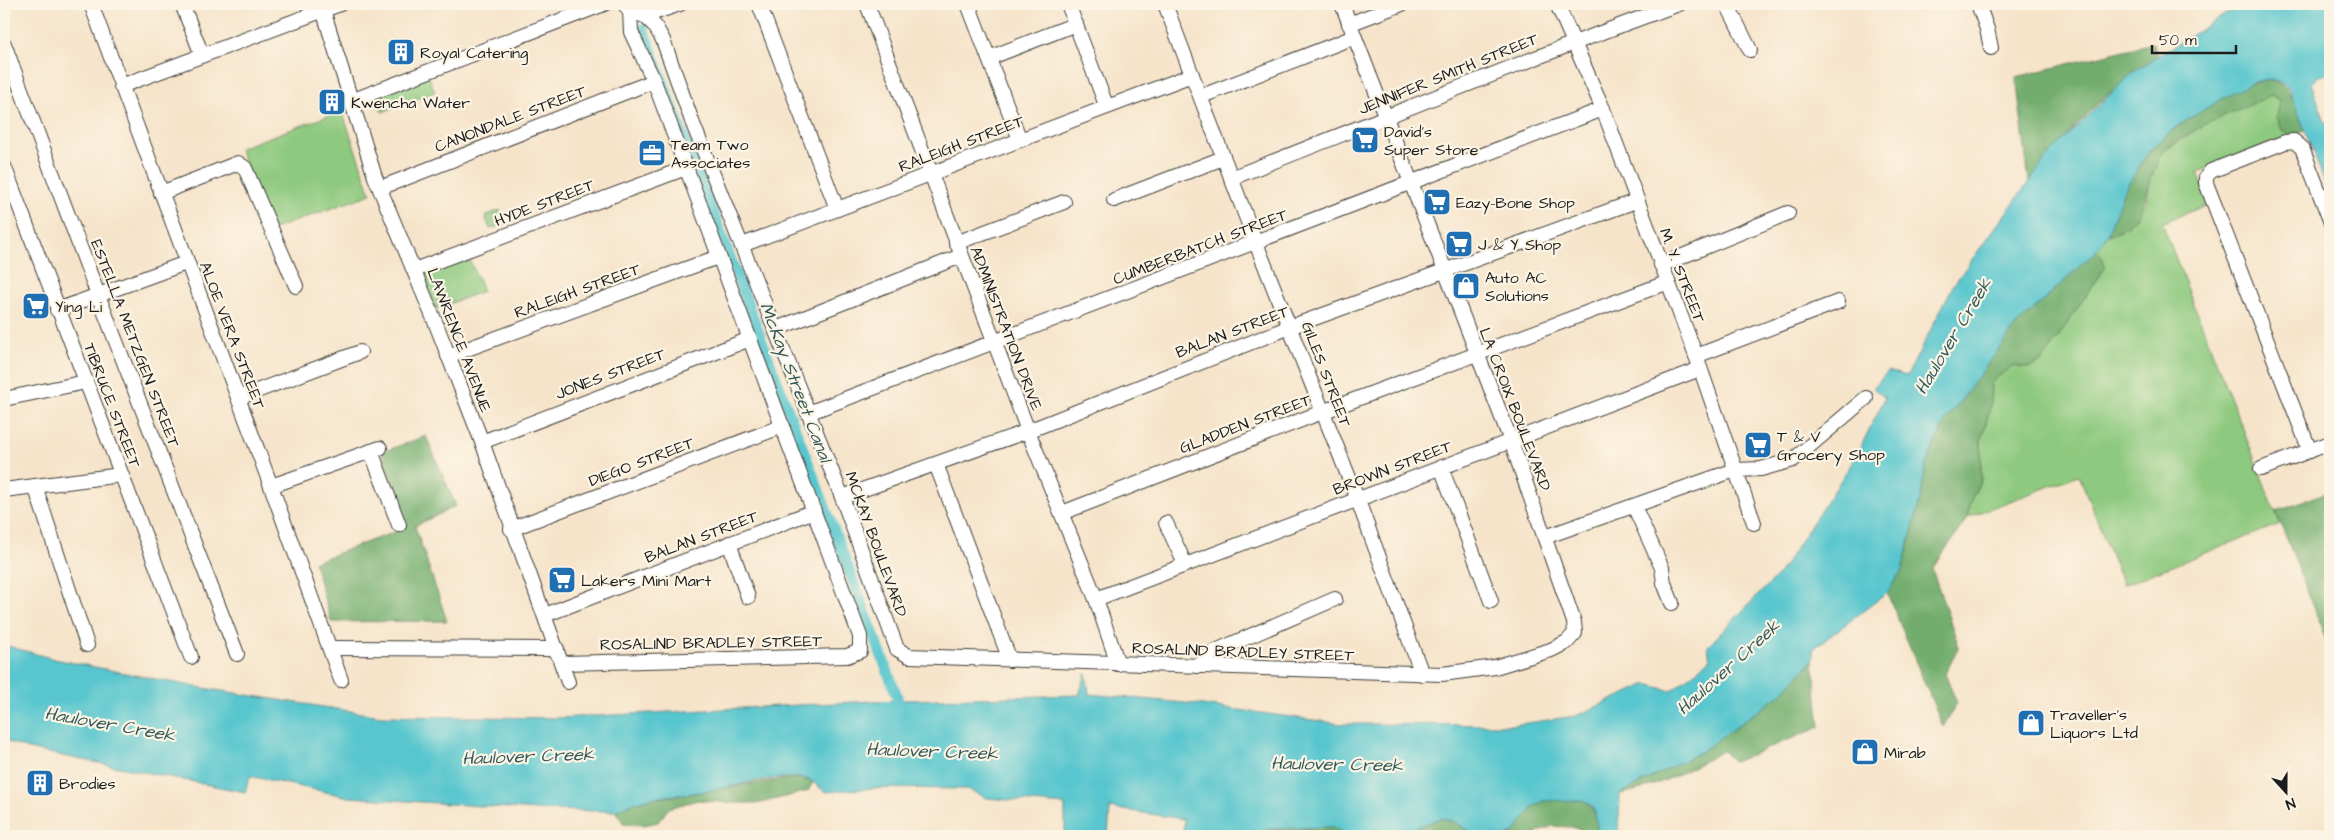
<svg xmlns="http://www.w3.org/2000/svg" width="2334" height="840" font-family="'Architects Daughter',sans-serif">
<rect width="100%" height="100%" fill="#fcf5e5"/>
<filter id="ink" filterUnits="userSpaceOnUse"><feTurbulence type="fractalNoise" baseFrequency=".02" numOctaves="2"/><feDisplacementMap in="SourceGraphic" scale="10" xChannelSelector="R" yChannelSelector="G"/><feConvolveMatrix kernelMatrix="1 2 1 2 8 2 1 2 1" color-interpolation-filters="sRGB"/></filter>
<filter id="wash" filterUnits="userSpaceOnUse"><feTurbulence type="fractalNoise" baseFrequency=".0096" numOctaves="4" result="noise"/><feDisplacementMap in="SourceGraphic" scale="20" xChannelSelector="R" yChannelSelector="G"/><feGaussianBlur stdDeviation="1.12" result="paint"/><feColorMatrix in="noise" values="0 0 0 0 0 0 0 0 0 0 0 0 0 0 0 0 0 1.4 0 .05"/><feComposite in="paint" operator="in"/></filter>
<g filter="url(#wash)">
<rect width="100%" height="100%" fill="#f6e4ca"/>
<g fill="#8dc97e" stroke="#54724d">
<path d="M428 75 435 92 382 112 375 95Z"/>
<path d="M2271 95 2280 100 2293 135 2198 172 2209 204 2162 223 2280 524 2123 585 2079 475 1968 517 1969 505 1981 479V441L1990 408 1991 383 2011 366 2028 368 2042 361 2104 268 2103 258 2096 251 2107 235 2121 230 2146 202 2151 178 2161 153 2212 119Z"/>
<path d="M342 111 371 194 271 230 239 148Z"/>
<path d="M500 210 505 224 490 229 485 216Z"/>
<path d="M468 256 483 291 436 309 423 274Z"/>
</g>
<g fill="#72ad6d" stroke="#476444">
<path d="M2153 43 2158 56C2112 85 2060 139 2029 182L2016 77Z"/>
<path d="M2269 79C2294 86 2296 109 2305 131L2293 135 2282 130 2277 117 2280 100 2271 95C2234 113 2195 124 2163 152 2159 156 2157 163 2155 169 2140 203 2148 221 2107 235 2117 206 2128 174 2150 151 2166 133 2187 120 2207 107 2227 95 2247 84 2269 79Z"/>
<path d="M2096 251 2103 258 2104 268 2042 361 2028 368 2011 366 1991 383 1990 408 1981 441V479L1969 505 1968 517 1932 569 1959 647 1945 674 1957 703 1943 727 1887 593 1902 570 1920 500 1926 464 1944 423 2016 326Z"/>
<path d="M426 436 456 506 415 526 447 621 331 622 314 562 405 528 382 452Z"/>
<path d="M2330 491V650L2276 511Z"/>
<path d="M1813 660 1820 727 1734 762 1723 751C1689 769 1658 788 1619 794L1702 751 1780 695Z"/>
<path d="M800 778 813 782 808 791 761 803H730L698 800 669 808 658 822 644 825 624 824 615 811C637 798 664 798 689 794 726 788 762 781 800 778Z"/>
<path d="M1582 800C1597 808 1596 819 1598 835L1571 827 1552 826 1530 836H1505C1523 830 1525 807 1542 802 1553 798 1570 800 1582 800Z"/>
<path d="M1441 818C1456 822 1467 832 1482 836H1395Z"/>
<path d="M1333 827 1346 834 1373 836H1223L1271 829Z"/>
</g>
<path fill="#58c6ce" stroke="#3a7175" d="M2242 4H2330V71L2319 76 2311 83 2330 135V196L2289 89 2280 82 2269 79 2254 82 2220 100 2176 127 2149 151 2123 193 2107 235 2096 251 2016 326 1944 423 1926 464 1920 500 1902 570 1887 593 1813 649V660L1780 695 1702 751 1620 794 1618 836H1598L1595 812 1590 804 1582 800 1543 801 1533 807 1514 833 1505 836H1482L1473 834 1455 822 1441 818 1395 836 1346 834 1333 827 1271 829 1223 836H1183L1184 819 1110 808 1108 836H1065V805L987 798 967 789 876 788 825 792C817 785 810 778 799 778 768 776 737 786 708 791 677 796 642 795 615 811L538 810 349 797 250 776 245 792 28 749 4 740V645L54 659 196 687 381 716 558 718 873 701 1079 695 1086 673 1089 694 1195 704 1342 724 1513 725 1576 716 1647 684 1671 691 1710 660 1708 646 1778 575 1854 460 1885 398 1873 388 1888 371 1907 376 1954 284 2050 153 2134 71Z"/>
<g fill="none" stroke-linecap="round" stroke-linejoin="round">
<path stroke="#58c6ce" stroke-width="11" d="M643 29 897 696 900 715"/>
</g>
</g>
<g filter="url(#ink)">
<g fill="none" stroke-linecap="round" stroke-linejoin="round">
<defs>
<g id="minor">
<path d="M91 4 271 486 341 680"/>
<path d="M182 4 202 55"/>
<path d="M759 4 837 209"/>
<path d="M867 4 1028 431 1096 599 1118 664"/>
<path d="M968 4 1020 140"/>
<path d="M1068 4 1106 105"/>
<path d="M1165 4 1256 243 1357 498 1422 674"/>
<path d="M1557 4 1603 109 1696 356 1754 523"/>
<path d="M1727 4 1750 50"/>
<path d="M1978 4 1987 29 1991 48"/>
<path d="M323 10 375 177 436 324 482 442 568 682"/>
<path d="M630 11 645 16 655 26 663 40 693 124 842 497 897 649 909 656 1442 674 1495 667 1551 650 1567 642 1575 633 1574 622 1511 441 1342 4"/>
<path d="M645 16 680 4"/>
<path d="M1349 24 1402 4"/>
<path d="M4 44 98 295 237 654"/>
<path d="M989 58 1076 24"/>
<path d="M121 86 340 4"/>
<path d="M1202 96 1354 37"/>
<path d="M351 101 604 4"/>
<path d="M4 166 191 657"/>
<path d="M1231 178C1381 120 1528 58 1679 4"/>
<path d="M380 188 654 81"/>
<path d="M161 193 238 163 245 168 296 286"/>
<path d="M1114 200 1223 158"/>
<path d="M956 243 1064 202"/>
<path d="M742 245 1192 75"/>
<path d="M1661 265 1788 213"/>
<path d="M414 270 686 168"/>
<path d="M57 310 186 263"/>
<path d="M776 329 961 256"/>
<path d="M448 356 718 257"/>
<path d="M1696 356 1838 302"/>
<path d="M238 398 360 352"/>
<path d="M4 399 86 382"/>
<path d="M808 413 1603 109"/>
<path d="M482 442 750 339"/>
<path d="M371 451 399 525"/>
<path d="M2310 451 2206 183V177L2211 171 2285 142 2294 141 2302 148 2330 220"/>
<path d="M936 464 1010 660"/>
<path d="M1441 467 1491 601"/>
<path d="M2261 469 2330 443"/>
<path d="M35 486 87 645"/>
<path d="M271 486 380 448"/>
<path d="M4 490 121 475"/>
<path d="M842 497 1028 431 1290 327 1636 201"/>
<path d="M1634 506 1662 568 1664 583 1672 603"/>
<path d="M1062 513 1322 412 1666 283"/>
<path d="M1166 523 1185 564"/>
<path d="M511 529 783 426"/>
<path d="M1545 537 1735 470 1761 469 1793 460 1866 398"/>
<path d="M729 543 748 597"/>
<path d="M1096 599 1700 369"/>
<path d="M545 615 814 511"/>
<path d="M330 648 557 649"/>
<path d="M562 663 847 656 860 651V636L654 81 631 32 630 11 625 5"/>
<path d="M1199 666 1211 653 1335 599"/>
</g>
</defs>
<use href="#minor" stroke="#3d3a36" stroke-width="16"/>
<use href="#minor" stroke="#fff" stroke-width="14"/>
</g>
</g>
<defs>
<symbol id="building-square" viewBox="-11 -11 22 22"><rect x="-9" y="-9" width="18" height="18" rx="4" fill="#1f6fb2" stroke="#fcf5e5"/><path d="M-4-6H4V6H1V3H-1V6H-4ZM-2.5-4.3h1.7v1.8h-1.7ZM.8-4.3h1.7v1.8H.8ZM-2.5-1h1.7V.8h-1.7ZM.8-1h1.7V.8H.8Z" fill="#fff"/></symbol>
<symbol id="supermarket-square" viewBox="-11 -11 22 22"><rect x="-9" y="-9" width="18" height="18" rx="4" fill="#1f6fb2" stroke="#fcf5e5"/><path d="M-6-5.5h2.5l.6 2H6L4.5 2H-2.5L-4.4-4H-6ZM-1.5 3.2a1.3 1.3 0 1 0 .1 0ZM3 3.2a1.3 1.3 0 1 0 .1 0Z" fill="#fff"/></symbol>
<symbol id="office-square" viewBox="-11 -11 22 22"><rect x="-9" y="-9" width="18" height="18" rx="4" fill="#1f6fb2" stroke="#fcf5e5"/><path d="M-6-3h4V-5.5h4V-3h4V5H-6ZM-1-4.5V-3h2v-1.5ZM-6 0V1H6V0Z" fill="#fff"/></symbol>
<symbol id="shop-square" viewBox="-11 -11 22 22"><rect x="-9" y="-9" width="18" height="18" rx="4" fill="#1f6fb2" stroke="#fcf5e5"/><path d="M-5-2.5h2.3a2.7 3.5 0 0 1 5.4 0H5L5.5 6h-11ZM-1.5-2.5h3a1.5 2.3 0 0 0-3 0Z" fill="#fff"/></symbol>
</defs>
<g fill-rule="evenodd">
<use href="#building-square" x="385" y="36" width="32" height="32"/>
<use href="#building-square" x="316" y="86" width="32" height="32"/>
<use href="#supermarket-square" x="1349" y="124" width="32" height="32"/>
<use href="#office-square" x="636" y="137" width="32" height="32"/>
<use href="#supermarket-square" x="1421" y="186" width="32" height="32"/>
<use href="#supermarket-square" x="1443" y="228" width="32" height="32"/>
<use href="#shop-square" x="1450" y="270" width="32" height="32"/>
<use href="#supermarket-square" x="20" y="290" width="32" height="32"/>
<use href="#supermarket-square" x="1742" y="429" width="32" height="32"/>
<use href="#supermarket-square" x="546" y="564" width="32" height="32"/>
<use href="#shop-square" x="2015" y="707" width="32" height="32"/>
<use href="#shop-square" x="1849" y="736" width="32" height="32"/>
<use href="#building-square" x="24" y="767" width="32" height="32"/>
</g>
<g text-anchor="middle" stroke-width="4.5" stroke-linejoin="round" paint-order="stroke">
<g font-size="16" fill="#1c1c1c" stroke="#fcf5e5" text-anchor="start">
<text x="420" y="58">Royal Catering</text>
<text x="351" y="108">Kwencha Water</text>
<text x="1384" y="137">David's<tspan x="1384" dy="18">Super Store</tspan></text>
<text x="671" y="150">Team Two<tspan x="671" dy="18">Associates</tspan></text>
<text x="1456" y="208">Eazy-Bone Shop</text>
<text x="1478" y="250">J &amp; Y Shop</text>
<text x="1485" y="283">Auto AC<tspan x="1485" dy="18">Solutions</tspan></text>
<text x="55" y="312">Ying Li</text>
<text x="1777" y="442">T &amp; V<tspan x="1777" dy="18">Grocery Shop</tspan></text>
<text x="581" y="586">Lakers Mini Mart</text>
<text x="2050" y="720">Traveller's<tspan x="2050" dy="18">Liquors Ltd</tspan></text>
<text x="1884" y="758">Mirab</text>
<text x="59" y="789">Brodies</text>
</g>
<g font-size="16" fill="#1c1c1c" stroke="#fcf5e5">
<text transform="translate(1448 73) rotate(-22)" y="6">JENNIFER SMITH STREET</text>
<text transform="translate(510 118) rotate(-21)" y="6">CANONDALE STREET</text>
<text transform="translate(961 143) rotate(-21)" y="6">RALEIGH STREET</text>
<text transform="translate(544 202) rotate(-21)" y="6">HYDE STREET</text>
<text transform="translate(1200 246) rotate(-21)" y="6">CUMBERBATCH STREET</text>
<text transform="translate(1683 275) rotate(69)" y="6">M. Y. STREET</text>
<text transform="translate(577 290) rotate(-20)" y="6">RALEIGH STREET</text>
<text transform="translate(1007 328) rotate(69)" y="6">ADMINISTRATION DRIVE</text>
<text transform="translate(1232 331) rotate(-21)" y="6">BALAN STREET</text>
<text transform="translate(233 335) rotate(69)" y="6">ALOE VERA STREET</text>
<text transform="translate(460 340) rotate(69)" y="6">LAWRENCE AVENUE</text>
<text transform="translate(136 343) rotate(69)" y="6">ESTELLA METZGEN STREET</text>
<text transform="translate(610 373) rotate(-21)" y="6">JONES STREET</text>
<text transform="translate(1327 374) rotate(69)" y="6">GILES STREET</text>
<text transform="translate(113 405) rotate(69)" y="6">TIBRUCE STREET</text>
<text transform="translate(1516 409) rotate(69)" y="6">LA CROIX BOULEVARD</text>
<text transform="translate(1245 423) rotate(-21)" y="6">GLADDEN STREET</text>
<text transform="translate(641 461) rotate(-21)" y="6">DIEGO STREET</text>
<text transform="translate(1392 467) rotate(-21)" y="6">BROWN STREET</text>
<text transform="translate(701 536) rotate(-21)" y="6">BALAN STREET</text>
<text transform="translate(877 544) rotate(70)" y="6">MCKAY BOULEVARD</text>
<text transform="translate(711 642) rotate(-1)" y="6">ROSALIND BRADLEY STREET</text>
<text transform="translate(1243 651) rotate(2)" y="6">ROSALIND BRADLEY STREET</text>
</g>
<g font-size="18" font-style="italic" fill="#31585a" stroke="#fcf5e5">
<text transform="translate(1953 336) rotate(-59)" y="6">Haulover Creek</text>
<text transform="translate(796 382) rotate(69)" y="6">McKay Street Canal</text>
<text transform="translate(1728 667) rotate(-42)" y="6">Haulover Creek</text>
<text transform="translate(110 724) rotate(10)" y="6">Haulover Creek</text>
<text transform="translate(932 751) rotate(2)" y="6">Haulover Creek</text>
<text transform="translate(528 756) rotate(-2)" y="6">Haulover Creek</text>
<text transform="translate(1337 764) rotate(1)" y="6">Haulover Creek</text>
</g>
</g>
<rect width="2334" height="840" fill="none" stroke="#fcf5e5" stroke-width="20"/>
<g transform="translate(2286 792) rotate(159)" stroke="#fcf5e5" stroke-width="4" paint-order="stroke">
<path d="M0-4L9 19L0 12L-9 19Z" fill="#1c1c1c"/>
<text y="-8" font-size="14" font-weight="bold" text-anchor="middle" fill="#1c1c1c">N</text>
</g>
<path d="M2152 45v8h84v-8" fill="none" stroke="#1c1c1c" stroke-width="2.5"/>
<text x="2159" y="45" font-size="15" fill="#1c1c1c" stroke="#fcf5e5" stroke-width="4" paint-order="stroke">50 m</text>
</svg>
